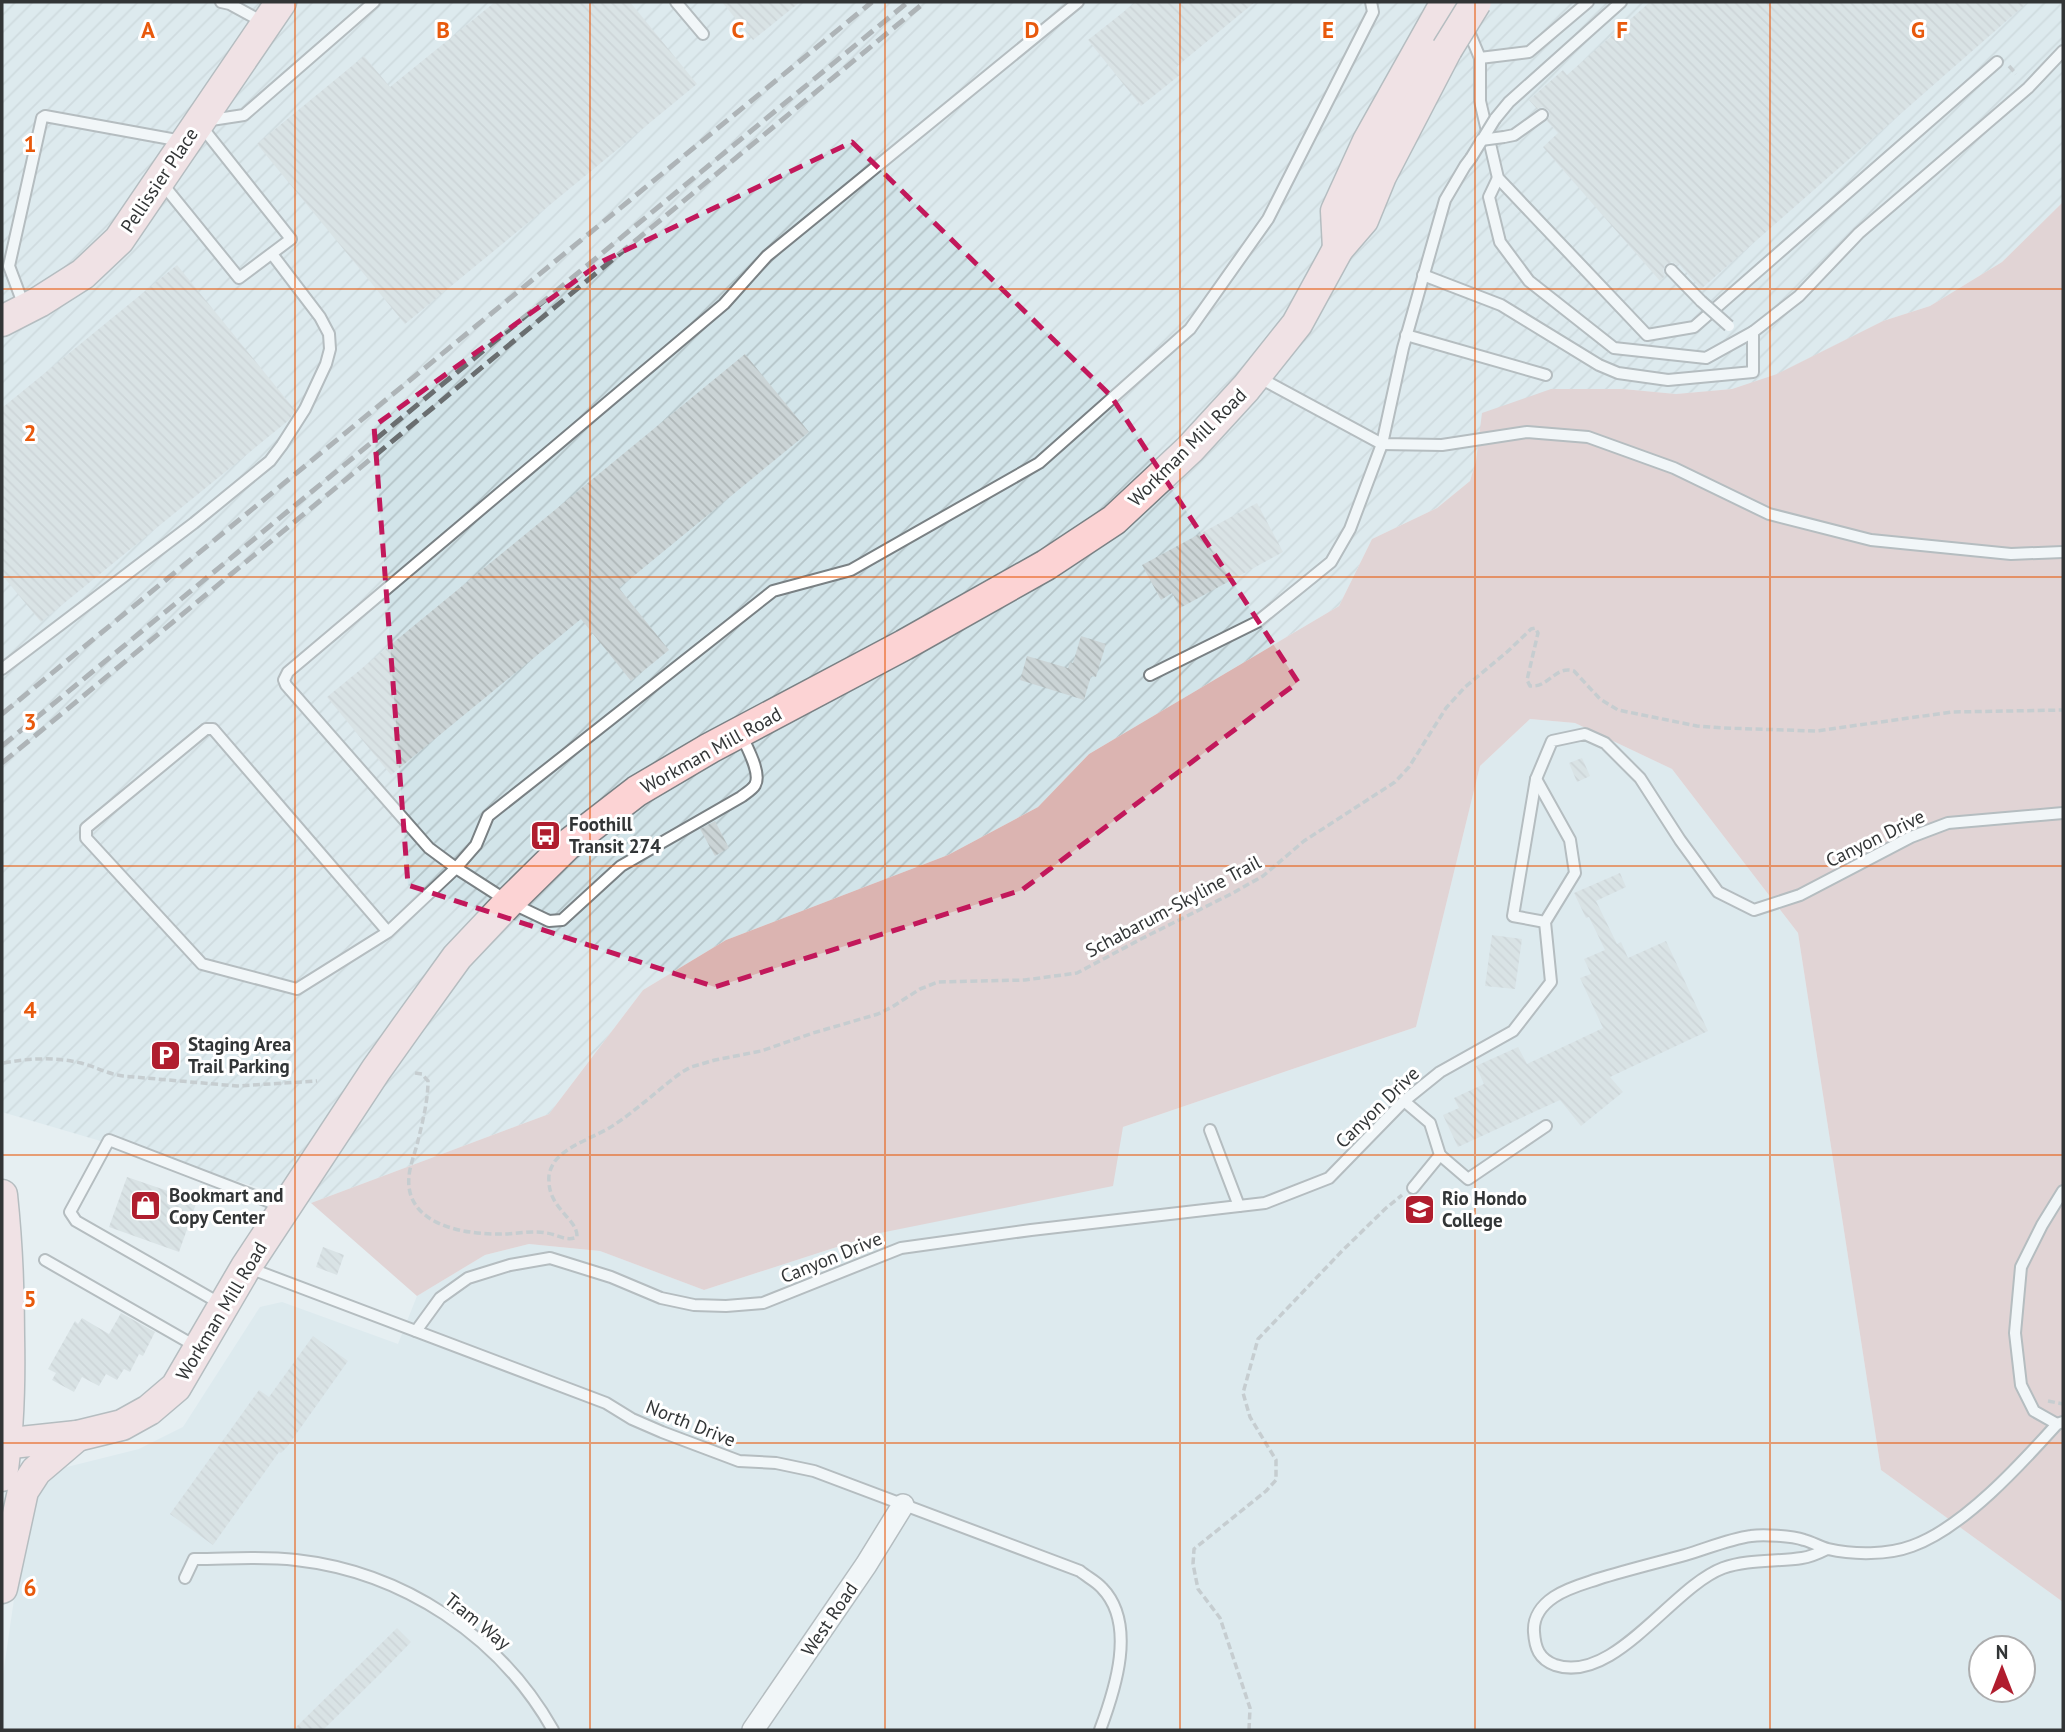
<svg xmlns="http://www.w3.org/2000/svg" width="2065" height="1732" font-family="'PT Sans',sans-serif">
<defs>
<pattern id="industrial-furrows" width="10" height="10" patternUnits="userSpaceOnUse" patternTransform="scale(1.75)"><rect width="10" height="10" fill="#d2e4e9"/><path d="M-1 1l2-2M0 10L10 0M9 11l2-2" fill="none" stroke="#b5c4c8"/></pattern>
<pattern id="building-back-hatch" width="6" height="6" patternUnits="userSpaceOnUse" patternTransform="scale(1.75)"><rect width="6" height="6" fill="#cbd4d6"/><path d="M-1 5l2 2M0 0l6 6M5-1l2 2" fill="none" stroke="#afb7b8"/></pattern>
</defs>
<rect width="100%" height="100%" fill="#e6eff2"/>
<path fill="#d2e4e9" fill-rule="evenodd" d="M1530 719 1575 723 1672 769 1798 933 1881 1470 2063 1602V1730H2V1682L28 1503 63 1468 139 1449 183 1427 260 1307 282 1302 398 1344 417 1296 485 1255 529 1244 600 1251 704 1290 880 1233 1123 1127 1416 1027 1480 766ZM1981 1648H2023V1690H1981Z"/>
<path fill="url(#industrial-furrows)" d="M2 2H2063V202L2002 262 1930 306 1883 321 1778 374 1732 389 1676 394 1623 389 1476 461 1470 481 1437 508 1372 539 1339 606 1089 754 1038 807 948 855 726 940 643 990 549 1114 311 1203 2 1112Z"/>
<path fill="#dbb4b1" d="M2063 202V1602L1881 1470 1798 933 1672 769 1575 723 1530 719 1480 766 1416 1027 1123 1127 1113 1186 880 1233 704 1290 600 1251 529 1244 485 1255 417 1296 311 1203 549 1114 643 990 726 940 948 855 1038 807 1089 754 1339 606 1372 539 1437 508 1470 481 1476 461 1482 413 1551 389H1623L1676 394 1732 389 1777 374 1883 321 1930 306 2002 262Z"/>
<g fill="url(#building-back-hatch)">
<path d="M495 2H630L697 84 405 324 257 144 364 56 390 87Z"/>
<path d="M722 2H800L753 40Z"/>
<path d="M1136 2H1255L1176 67 1181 74 1141 106 1088 40Z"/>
<path d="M1650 2H2028L1701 289 1679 264 1677 265 1672 262 1665 265 1663 271 1665 276 1660 281 1543 147 1558 133 1547 121 1550 115 1548 110 1542 107 1537 109 1529 100 1563 70 1567 75Z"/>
<path d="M177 265 295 410 289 420 41 622 2 575V408Z"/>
<path d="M745 354 809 432 619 588 669 650 631 681 581 619 391 775 327 697Z"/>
<path d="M1257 503 1283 552 1180 608 1172 593 1161 600 1142 565Z"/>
<path d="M1081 636 1106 644 1096 677 1091 676 1084 700 1020 680 1027 656 1068 668 1070 662 1073 663Z"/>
<path d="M1582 758 1590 776 1577 782 1569 763Z"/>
<path d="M715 821 729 848 715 856 700 829Z"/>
<path d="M1620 873 1626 887 1596 901 1617 944 1621 942 1628 958 1666 941 1708 1031 1610 1077 1623 1092 1581 1126 1560 1100 1458 1147 1443 1115 1459 1108 1454 1098 1484 1084 1476 1066 1518 1047 1527 1064 1603 1028 1580 978 1591 974 1584 959 1605 950 1589 917 1586 918 1574 893Z"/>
<path d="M1492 935 1522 939 1515 989 1485 986Z"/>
<path d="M127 1177 197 1201 179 1252 109 1227Z"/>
<path d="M323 1247 344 1255 337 1275 316 1267Z"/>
<path d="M121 1313 155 1332 143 1356 139 1354 130 1372 124 1369 117 1380 106 1374 99 1386 82 1377 74 1392 52 1380 56 1373 48 1369 75 1321 78 1324 82 1318 109 1334Z"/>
<path d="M313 1336 348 1361 287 1447 281 1453 279 1452 213 1545 170 1514 259 1390 269 1397Z"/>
<path d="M397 1628 411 1642 381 1673 323 1730H293Z"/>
</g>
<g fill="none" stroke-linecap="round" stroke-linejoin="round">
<defs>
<g id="lane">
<path d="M221 2 230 4 263 22"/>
<path d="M676 2 703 34"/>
<path d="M1467 27 1480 58V101L1498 178 1647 335 1694 327 1997 62"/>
<path d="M1480 58 1529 52 1588 2"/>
<path d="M1495 119 1509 102 1621 2"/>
<path d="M1504 137 1514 135 1542 115"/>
<path d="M1498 178 1489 197 1500 242 1529 281 1614 348 1706 358 1753 332"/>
<path d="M161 182 239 278 291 239 198 122 244 115 374 2"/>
<path d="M1671 270 1701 301"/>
<path d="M1423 275 1501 305 1599 365 1618 373 1668 380 1753 372V332L1799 296 1859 233 2028 88 2063 51"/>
<path d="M24 306 9 266 42 118 45 116 182 141"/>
<path d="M1406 335 1546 375"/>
<path d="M1258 377 1382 444 1442 445 1527 432 1588 437 1674 468 1769 514 1871 540 2011 554 2063 552"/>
<path d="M2 669 194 523 270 461 282 445 305 409 326 364 330 349 329 334 320 317 272 254"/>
<path d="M1150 675 1257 622 1331 562 1350 529 1382 444 1403 348 1445 200 1465 166 1471 158"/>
<path d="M741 734C746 746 762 773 755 785 753 789 745 794 741 797L621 866 562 920 549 921 509 902 456 868 429 848 286 685 284 680 288 672 724 304 767 256 1078 2"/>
<path d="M1545 922 1513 916 1536 779 1552 741 1585 734 1605 743 1640 778 1680 840 1718 892 1754 910 1800 895 1911 837 1948 823 2063 813"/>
<path d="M388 932 213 729H206L86 828V838L202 964 297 989 388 932 456 868 476 845 488 816 773 591 851 570 1039 463 1190 329 1268 219 1373 12 1371 2"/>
<path d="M1404 1101 1430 1123 1440 1155 1413 1188"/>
<path d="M1210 1130 1239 1206"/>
<path d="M1440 1155 1468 1179 1546 1126"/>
<path d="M45 1260 197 1347"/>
<path d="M249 1268 606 1403 632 1419 662 1432 739 1461 776 1463 814 1471 1080 1571C1087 1577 1096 1581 1102 1588 1137 1624 1115 1690 1100 1730"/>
<path d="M221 1304 76 1221 70 1212 109 1140 283 1207"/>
<path d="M416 1331 440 1298 468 1278 510 1265 550 1258 611 1277 661 1298 694 1305 726 1306 763 1303 901 1248 1031 1230 1265 1203 1329 1178 1404 1101 1440 1072 1513 1031 1551 982 1545 922 1575 873 1570 840 1536 779"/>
<path d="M2057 1424 2034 1411 2021 1385 2015 1333 2021 1267 2042 1225 2063 1191"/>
<path d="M1827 1549C1819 1553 1810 1557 1802 1558 1776 1562 1748 1559 1723 1568 1672 1587 1614 1685 1555 1665 1539 1659 1535 1648 1534 1632 1533 1617 1542 1605 1554 1597 1567 1588 1583 1584 1598 1579 1627 1570 1656 1563 1685 1555 1706 1549 1729 1539 1751 1536 1763 1534 1792 1536 1804 1540 1812 1542 1820 1547 1828 1549 1854 1555 1888 1555 1912 1546 1963 1528 2021 1464 2057 1424L2063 1422"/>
<path d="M185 1578 194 1559C228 1559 262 1556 296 1560 403 1572 500 1636 553 1730"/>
</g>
<path id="street" d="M753 1730 866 1565 903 1505"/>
<g id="secondary">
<path d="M1338 249 1336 211 1368 141 1446 2"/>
<path d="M2 321 39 302 83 274 119 240 281 2"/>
<path d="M2 1195C7 1242 9 1289 9 1336 10 1383 9 1429 2 1476"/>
<path d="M2 1444 77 1436 122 1425 149 1410 176 1387 246 1267 376 1070 408 1025 457 957 509 902 566 846 637 791 710 748 904 645 1046 565 1114 520 1190 449 1246 388 1297 324 1338 249 1363 220 1381 176 1447 49"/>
<path d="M2 1588 23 1491 36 1471 77 1436"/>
</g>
</defs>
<use href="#lane" stroke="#7a8184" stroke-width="14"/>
<use href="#street" stroke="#7a8184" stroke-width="24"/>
<use href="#secondary" stroke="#7a8184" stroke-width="33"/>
<g stroke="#9fa5a7" stroke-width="3.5" stroke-dasharray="7 3.5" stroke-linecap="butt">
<path d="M2009 66 2016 74"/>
<path d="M4 1063C29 1058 56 1057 81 1063 96 1067 108 1074 123 1076L237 1086 317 1081"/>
<path d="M415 1073 422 1074 428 1081C428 1102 422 1124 417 1145 414 1155 410 1166 409 1176 404 1226 467 1235 503 1234 517 1234 532 1230 546 1233 557 1234 566 1242 577 1237 578 1219 549 1209 549 1181 548 1174 551 1167 555 1161 569 1144 596 1137 614 1125 638 1109 659 1089 682 1072L691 1067 715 1060 761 1051 813 1033 878 1014 892 1007 920 989 938 982 1025 980 1077 973 1141 939 1231 894 1263 876 1304 841 1395 782 1409 767 1446 708 1465 687 1507 652 1531 629 1535 628 1538 633 1527 680 1530 686C1549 688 1555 665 1574 671L1600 699 1618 710 1697 726 1723 728 1816 731 1952 712 2063 710"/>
<path d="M2048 1401 2063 1404"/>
<path d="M1249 1730 1250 1708 1220 1618 1198 1589 1193 1564 1194 1549 1266 1491 1276 1480V1460L1250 1417 1243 1393 1258 1339 1342 1251 1385 1209 1402 1195"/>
</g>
<use href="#lane" stroke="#fff" stroke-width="10"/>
<use href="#street" stroke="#fff" stroke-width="21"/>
<use href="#secondary" stroke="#fcd3d4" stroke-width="30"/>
<g stroke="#6a6e70" stroke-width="5" stroke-dasharray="14 7" stroke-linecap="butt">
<path d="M2 714 872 2"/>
<path d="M2 746 908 2"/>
<path d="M2 763 925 2"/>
</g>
<defs>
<g id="lane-bridge">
<path d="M1481 140 1504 137"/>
<path d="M1471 158 1495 119"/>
<path d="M1701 301 1729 326"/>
</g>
<path id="secondary-bridge" d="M1447 49 1476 2"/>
</defs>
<use href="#lane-bridge" stroke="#7a8184" stroke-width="14" stroke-linecap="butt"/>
<use href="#secondary-bridge" stroke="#7a8184" stroke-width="33" stroke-linecap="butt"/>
<use href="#lane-bridge" stroke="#fff" stroke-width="10"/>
<use href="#secondary-bridge" stroke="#fcd3d4" stroke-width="30"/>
</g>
<path d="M0 0H2065V1732H0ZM852 142 1111 396 1298 682 1022 890 715 987 408 885 374 426 603 261Z" fill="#e6eff2" fill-opacity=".55" fill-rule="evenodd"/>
<path fill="none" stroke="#c2185b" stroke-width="5" stroke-dasharray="14 9" stroke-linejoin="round" d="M852 142 1111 396 1298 682 1022 890 715 987 408 885 374 426 603 261Z"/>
<path fill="none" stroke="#e8590c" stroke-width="2" stroke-opacity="0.55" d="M295 2V1730M590 2V1730M885 2V1730M1180 2V1730M1475 2V1730M1770 2V1730M2 289H2063M2 577H2063M2 866H2063M2 1155H2063M2 1443H2063"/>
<defs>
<symbol id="bus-square" viewBox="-11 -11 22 22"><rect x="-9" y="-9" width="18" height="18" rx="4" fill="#b01d2e" stroke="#fff"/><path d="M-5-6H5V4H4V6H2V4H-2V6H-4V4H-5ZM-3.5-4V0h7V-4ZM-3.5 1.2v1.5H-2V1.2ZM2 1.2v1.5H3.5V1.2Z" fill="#fff"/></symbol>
<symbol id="parking-square" viewBox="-11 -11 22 22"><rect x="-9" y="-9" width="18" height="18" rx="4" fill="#b01d2e" stroke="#fff"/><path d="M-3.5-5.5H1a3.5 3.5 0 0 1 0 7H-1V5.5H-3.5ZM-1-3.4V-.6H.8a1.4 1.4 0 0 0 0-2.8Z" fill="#fff"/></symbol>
<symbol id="shop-square" viewBox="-11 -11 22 22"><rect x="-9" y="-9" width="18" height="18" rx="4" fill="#b01d2e" stroke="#fff"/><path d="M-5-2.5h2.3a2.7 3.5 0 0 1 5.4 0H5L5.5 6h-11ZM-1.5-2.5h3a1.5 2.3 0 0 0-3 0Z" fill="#fff"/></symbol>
<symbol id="university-square" viewBox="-11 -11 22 22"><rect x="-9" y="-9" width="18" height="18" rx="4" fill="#b01d2e" stroke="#fff"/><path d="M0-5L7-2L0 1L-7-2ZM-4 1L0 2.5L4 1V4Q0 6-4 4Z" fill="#fff"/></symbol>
</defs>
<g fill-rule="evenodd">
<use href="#bus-square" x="528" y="818" width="35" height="35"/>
<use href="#parking-square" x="148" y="1038" width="35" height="35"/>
<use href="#shop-square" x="128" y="1188" width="35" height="35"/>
<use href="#university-square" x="1402" y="1192" width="35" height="35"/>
</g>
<g text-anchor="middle" stroke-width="6" stroke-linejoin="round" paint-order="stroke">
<g font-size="19" fill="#323536" stroke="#fff">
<text transform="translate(159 180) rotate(-56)" y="7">Pellissier Place</text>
<text transform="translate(1187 447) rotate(-45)" y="7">Workman Mill Road</text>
<text transform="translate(711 750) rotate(-29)" y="7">Workman Mill Road</text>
<text transform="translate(1875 838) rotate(-26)" y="7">Canyon Drive</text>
<text transform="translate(1173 906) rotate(-28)" y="7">Schabarum-Skyline Trail</text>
<text transform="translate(1377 1107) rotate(-44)" y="7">Canyon Drive</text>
<text transform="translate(831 1257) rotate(-22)" y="7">Canyon Drive</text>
<text transform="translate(221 1311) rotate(-59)" y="7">Workman Mill Road</text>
<text transform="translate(691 1423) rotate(22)" y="7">North Drive</text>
<text transform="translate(829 1619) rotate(-56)" y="7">West Road</text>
<text transform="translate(478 1621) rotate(39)" y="7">Tram Way</text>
</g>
<g font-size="19" font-weight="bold" fill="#323536" stroke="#fff" text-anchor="start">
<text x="569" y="831">Foothill<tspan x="569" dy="22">Transit 274</tspan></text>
<text x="188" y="1051">Staging Area<tspan x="188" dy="22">Trail Parking</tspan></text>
<text x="169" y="1202">Bookmart and<tspan x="169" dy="22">Copy Center</tspan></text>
<text x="1442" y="1205">Rio Hondo<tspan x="1442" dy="22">College</tspan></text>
</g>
</g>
<g font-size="23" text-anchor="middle" font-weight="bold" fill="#e8590c" stroke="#fff" stroke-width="6" stroke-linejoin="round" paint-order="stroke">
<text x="148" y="38">A</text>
<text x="443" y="38">B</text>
<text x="738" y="38">C</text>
<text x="1032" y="38">D</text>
<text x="1328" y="38">E</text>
<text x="1622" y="38">F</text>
<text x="1918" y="38">G</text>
<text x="30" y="152">1</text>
<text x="30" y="441">2</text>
<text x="30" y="730">3</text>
<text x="30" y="1018">4</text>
<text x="30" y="1307">5</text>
<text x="30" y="1596">6</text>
</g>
<rect width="2065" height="1732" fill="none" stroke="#323536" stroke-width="7"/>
<g transform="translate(2002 1669)"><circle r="33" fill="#ffffff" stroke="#adaeaf" stroke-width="2"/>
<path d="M0-5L12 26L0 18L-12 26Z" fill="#b01d2e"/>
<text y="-10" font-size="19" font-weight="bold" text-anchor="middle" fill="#323536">N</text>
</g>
</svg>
